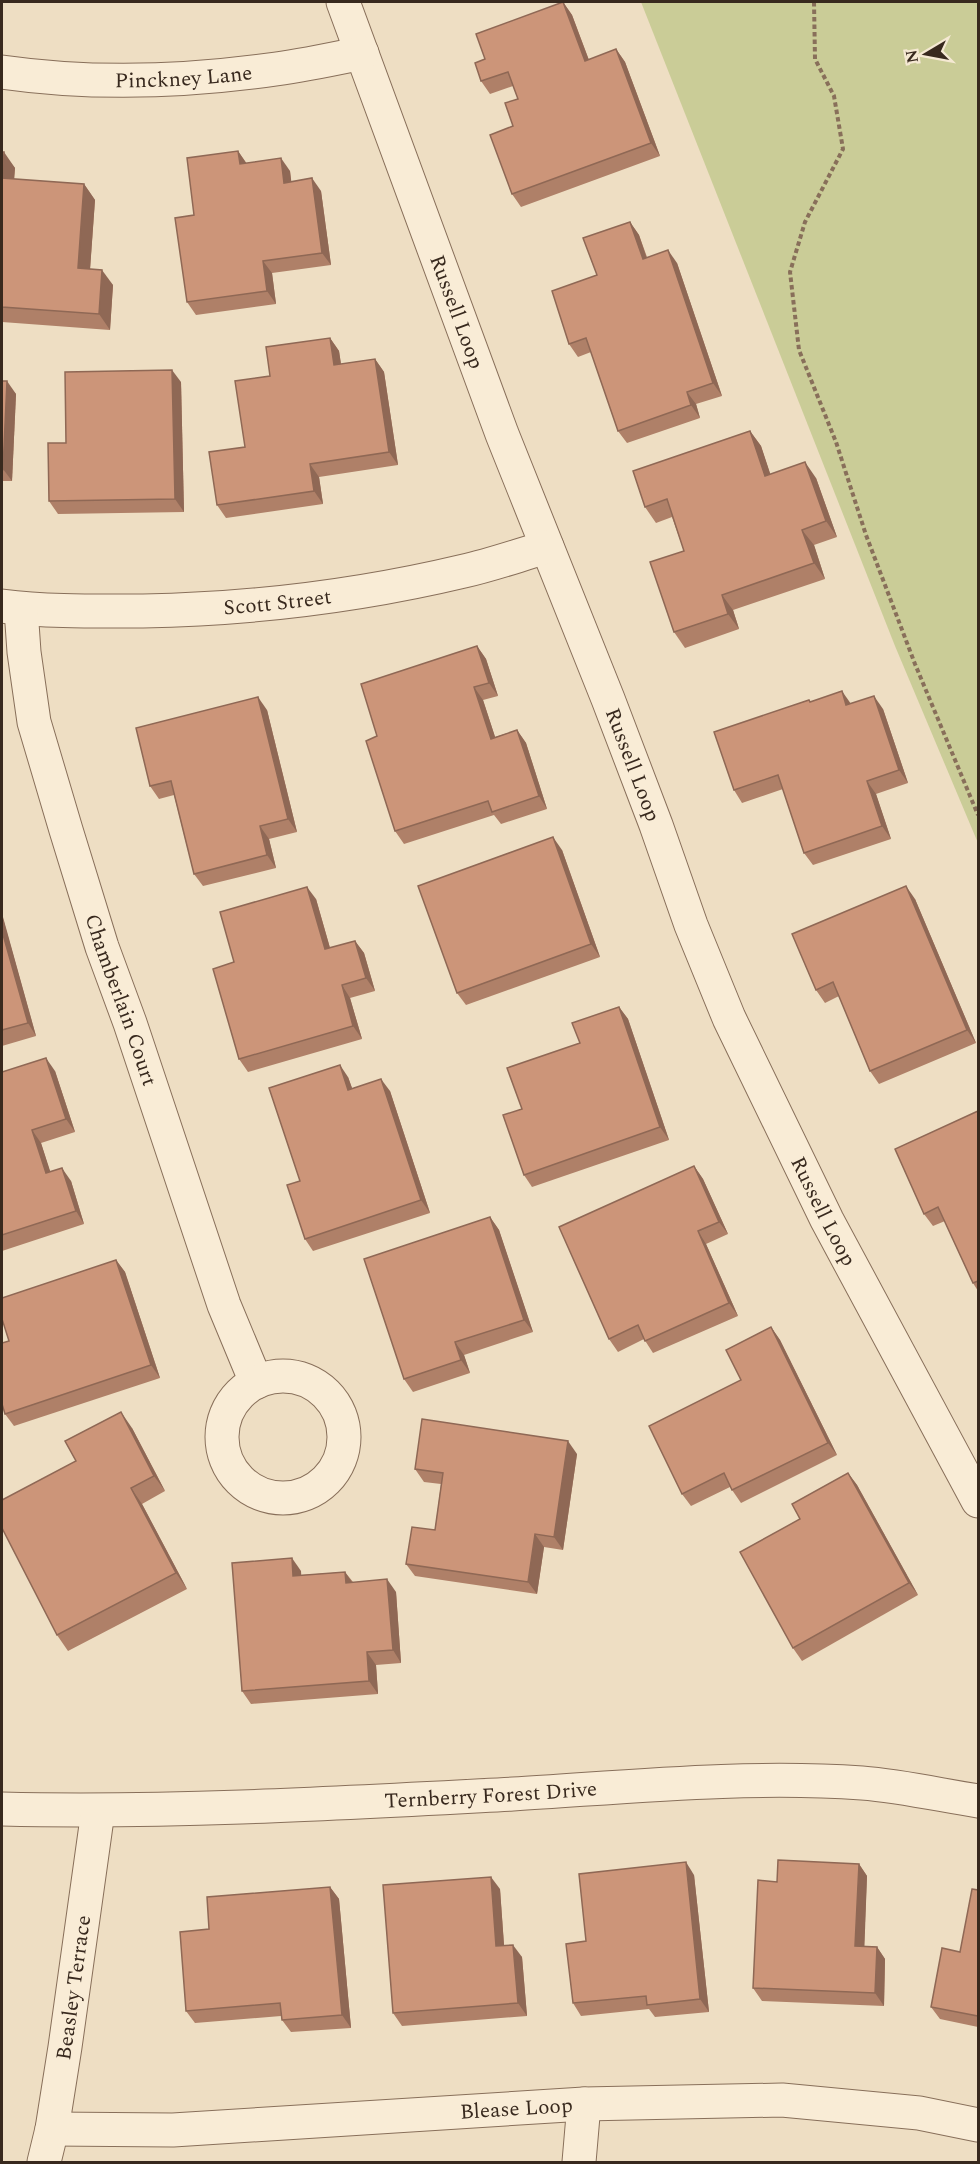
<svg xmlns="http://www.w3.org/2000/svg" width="980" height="2164" font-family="Spectral,serif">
<rect width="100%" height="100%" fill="#eedec3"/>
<path fill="#cacc97" d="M641 2H978V843L895 646Z"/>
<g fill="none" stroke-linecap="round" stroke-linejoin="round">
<defs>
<g id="minor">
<path id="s1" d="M343 2 502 434 608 699 656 825 691 925 729 1018 827 1220 978 1501"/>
<path id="s2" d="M2 72C93 85 185 82 276 69 305 65 333 59 362 53"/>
<path id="s3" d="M2 606C48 612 96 611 143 611 250 609 359 596 464 571 491 565 519 555 547 547"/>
<path id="s4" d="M21 609 24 652 34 722 66 830 102 947 130 1023 224 1305 256 1382"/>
<circle cx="283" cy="1437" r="61"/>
<path id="s5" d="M2 1809C172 1813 343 1803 513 1794 629 1787 745 1775 862 1783 901 1786 940 1795 978 1801"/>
<path id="s6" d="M52 2129 173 2130 584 2104 782 2100 919 2113 978 2125"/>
<path id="s7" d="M44 2162 52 2129 65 2047 98 1811"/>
<path d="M579 2162 584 2104"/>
</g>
</defs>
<use href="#minor" stroke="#886f5a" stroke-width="35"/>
<path stroke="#886f5a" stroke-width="4" stroke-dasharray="4.5 3" stroke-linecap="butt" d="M814 2 815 59 834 96 843 149 805 222 790 272 799 350 836 442 866 535 915 664 978 815"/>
<use href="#minor" stroke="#f9ecd6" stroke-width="33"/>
</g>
<g fill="#af8068">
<path d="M563 2 572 15 589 60 616 49 625 62 660 156 521 207 512 194 513 126 518 99 513 86 490 94 481 81 485 59Z"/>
<path d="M238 151 246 163 290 171 291 182 321 191 331 265 272 273 276 304 196 315 187 302 194 215Z"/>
<path d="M2 152 15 168 14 179 84 184 95 200 90 269 113 285 110 330 2 322Z"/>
<path d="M630 222 639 235 647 257 677 263 722 396 696 404 700 418 627 443 618 431 591 352 578 357 569 344 597 275Z"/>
<path d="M330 338 339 351 341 364 375 359 384 372 398 465 319 477 323 504 226 518 217 505 245 447 270 376Z"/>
<path d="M2 381 16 394 12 481H2Z"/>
<path d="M181 382 184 512 58 514 49 501 66 443Z"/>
<path d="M750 431 761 446 770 474 816 478 837 537 814 545 825 579 733 610 739 629 685 648 674 632 684 551 672 517 656 523 645 507Z"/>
<path d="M477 646 486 659 498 696 483 700 495 737 517 730 526 743 547 809 501 824 494 815 404 844 395 831 377 736Z"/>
<path d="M811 702 851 704 883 709 908 783 876 794 891 839 813 865 804 853 783 789 742 803 734 790Z"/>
<path d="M267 710 297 832 269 839 276 868 203 886 194 874 174 795 159 799 150 786Z"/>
<path d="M562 850 600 957 466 1005 457 993Z"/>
<path d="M316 899 330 948 355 941 364 953 375 991 350 998 362 1039 248 1072 239 1059 234 962Z"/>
<path d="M915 899 976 1043 879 1084 870 1071 839 996 825 1003 816 990Z"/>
<path d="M2 915 36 1036 2 1046Z"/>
<path d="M619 1007 628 1019 669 1140 532 1187 524 1175 522 1109 580 1043Z"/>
<path d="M55 1071 75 1132 41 1143 50 1172 71 1181 84 1224 2 1251V1072Z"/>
<path d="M348 1077 352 1088 390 1091 430 1213 313 1251 305 1239 300 1181Z"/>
<path d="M978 1111V1291L973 1283 945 1221 933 1226 924 1214Z"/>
<path d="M694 1166 703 1179 728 1234 706 1244 738 1316 653 1353 644 1339 618 1352 609 1339Z"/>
<path d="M490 1217 499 1230 533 1332 464 1355 470 1373 413 1392 404 1379Z"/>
<path d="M116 1260 125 1272 160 1378 14 1426 5 1414 9 1341Z"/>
<path d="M771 1327 780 1340 837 1455 741 1503 730 1487 691 1506 682 1494 741 1380Z"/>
<path d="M132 1428 165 1491 142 1504 187 1589 68 1651 57 1635 76 1461Z"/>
<path d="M577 1454 563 1550 544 1547 537 1594 415 1576 406 1564 435 1530 441 1484 424 1482 415 1469Z"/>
<path d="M848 1473 857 1485 918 1595 802 1661 793 1648 800 1519Z"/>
<path d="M301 1571V1575L345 1572 353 1582 396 1592 401 1663 376 1665 378 1694 251 1704 242 1691Z"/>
<path d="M859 1864 867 1876 864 1946 877 1947 885 1959 884 2006 762 2001 753 1988 777 1882Z"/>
<path d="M694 1875 709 2012 655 2017 649 2009 581 2016 573 2003 586 1941Z"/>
<path d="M330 1887 339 1899 351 2028 291 2032 282 2020 281 2016 195 2023 186 2011 209 1929Z"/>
<path d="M500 1889 504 1945 522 1957 527 2016 402 2026 393 2013Z"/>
<path d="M978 1890V2027L940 2019 931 2007 960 1952Z"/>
</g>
<g fill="#8f6855">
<path d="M563 2 572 15 594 74 585 61Z"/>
<path d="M616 49 625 62 660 156 651 143Z"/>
<path d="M238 151 247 164H240Z"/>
<path d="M4 152 15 168 13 194 2 178Z"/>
<path d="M281 158 290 171 293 195 284 183Z"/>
<path d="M312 178 321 191 331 265 322 253Z"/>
<path d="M84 184 95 200 89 284 78 268Z"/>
<path d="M630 222 639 235 651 271 643 259Z"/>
<path d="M668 250 677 263 722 396 713 383Z"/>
<path d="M263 261 272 273 276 304 267 291Z"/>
<path d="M102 270 113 285 110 330 99 314Z"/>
<path d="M330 338 339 351 343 378 334 365Z"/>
<path d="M375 359 384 372 398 465 389 452Z"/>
<path d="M172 370 181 382 184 512 175 499Z"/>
<path d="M7 381 16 394 12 481 3 469Z"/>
<path d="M687 392 696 404 700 418 691 405Z"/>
<path d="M750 431 761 446 776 491 765 476Z"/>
<path d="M805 462 816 478 837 537 826 521Z"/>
<path d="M310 464 319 477 323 504 314 491Z"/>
<path d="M802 530 814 545 825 579 814 563Z"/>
<path d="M722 595 733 610 739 629 728 614Z"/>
<path d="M477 646 486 659 498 696 489 683Z"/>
<path d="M474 687 483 700 500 752 491 739Z"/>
<path d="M842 691 851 704 846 705Z"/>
<path d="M874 696 883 709 908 783 899 770Z"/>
<path d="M258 697 267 710 297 832 288 819Z"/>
<path d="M517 730 526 743 547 809 539 796Z"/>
<path d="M867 781 876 794 891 839 882 826Z"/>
<path d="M260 826 269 839 276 868 267 855Z"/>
<path d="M553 837 562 850 600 957 591 944Z"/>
<path d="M906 886 915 899 976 1043 967 1030Z"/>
<path d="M307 887 316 899 334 962 325 949Z"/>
<path d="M2 915 3 917 36 1036 28 1023 2 931Z"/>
<path d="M355 941 364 953 375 991 366 978Z"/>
<path d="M342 985 350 998 362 1039 353 1026Z"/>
<path d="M619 1007 628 1019 669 1140 660 1127Z"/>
<path d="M46 1058 55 1071 75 1132 66 1119Z"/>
<path d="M340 1065 348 1077 357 1102 348 1090Z"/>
<path d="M381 1079 390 1091 430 1213 421 1200Z"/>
<path d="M32 1130 41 1143 55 1186 46 1173Z"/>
<path d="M694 1166 703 1179 728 1234 719 1222Z"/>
<path d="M62 1168 71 1181 84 1224 76 1211Z"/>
<path d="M490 1217 499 1230 533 1332 524 1320Z"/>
<path d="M698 1231 706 1244 738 1316 729 1303Z"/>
<path d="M116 1260 125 1272 160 1378 151 1365Z"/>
<path d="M771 1327 780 1340 837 1455 828 1443Z"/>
<path d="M455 1342 464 1355 470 1373 461 1360Z"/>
<path d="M121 1412 132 1428 165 1491 154 1476Z"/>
<path d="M568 1441 577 1454 563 1550 554 1537Z"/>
<path d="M848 1473 857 1485 918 1595 909 1583Z"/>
<path d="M131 1488 142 1504 187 1589 176 1573Z"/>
<path d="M535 1534 544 1547 537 1594 528 1582Z"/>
<path d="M292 1558 301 1571 302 1589 293 1576Z"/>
<path d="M345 1572 354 1585 346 1583Z"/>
<path d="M387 1579 396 1592 401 1663 393 1650Z"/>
<path d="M367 1652 376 1665 378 1694 369 1681Z"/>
<path d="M686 1862 694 1875 709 2012 700 1999Z"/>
<path d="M859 1864 867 1876 864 1958 855 1946Z"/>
<path d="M491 1877 500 1889 505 1959 496 1946Z"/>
<path d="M330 1887 339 1899 351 2028 342 2015Z"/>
<path d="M513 1945 522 1957 527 2016 518 2003Z"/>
<path d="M877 1947 885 1959 884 2006 875 1993Z"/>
</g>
<g fill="#cc9579" stroke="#8f6855" stroke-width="1.5">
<path d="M563 2 585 61 616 49 651 143 512 194 490 135 513 126 505 103 518 99 508 72 481 81 475 63 485 59 476 34Z"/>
<path d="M238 151 240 164 281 158 284 183 312 178 322 253 263 261 267 291 187 302 175 218 194 215 187 158Z"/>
<path d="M2 152H4L2 178 84 184 78 268 102 270 99 314 2 307Z"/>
<path d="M630 222 643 259 668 250 713 383 687 392 691 405 618 431 586 338 569 344 552 291 597 275 583 238Z"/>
<path d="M330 338 334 365 375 359 389 452 310 464 314 491 217 505 209 452 245 447 235 381 270 376 266 347Z"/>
<path d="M172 370 175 499 49 501 48 443H66L65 372Z"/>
<path d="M2 381H7L3 469 2 468Z"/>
<path d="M750 431 765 476 805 462 826 521 802 530 814 563 722 595 728 614 674 632 650 562 684 551 667 499 645 507 633 471Z"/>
<path d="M477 646 489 683 474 687 491 739 517 730 539 796 492 812 488 801 395 831 366 741 377 736 361 684Z"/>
<path d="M842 691 846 705 874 696 899 770 867 781 882 826 804 853 778 775 734 790 714 732 809 700 810 702Z"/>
<path d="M258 697 288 819 260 826 267 855 194 874 171 781 150 786 136 728Z"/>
<path d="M553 837 591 944 457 993 418 886Z"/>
<path d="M906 886 967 1030 870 1071 833 982 816 990 792 934Z"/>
<path d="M307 887 325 949 355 941 366 978 342 985 353 1026 239 1059 213 969 234 962 220 912Z"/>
<path d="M2 931 28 1023 2 1030Z"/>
<path d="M619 1007 660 1127 524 1175 503 1115 522 1109 507 1068 580 1043 572 1023Z"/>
<path d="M46 1058 66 1119 32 1130 46 1173 62 1168 76 1211 2 1235V1072Z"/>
<path d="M340 1065 348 1090 381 1079 421 1200 305 1239 287 1185 300 1181 269 1088Z"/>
<path d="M978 1111V1281L973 1283 938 1207 924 1214 895 1149Z"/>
<path d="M694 1166 719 1222 698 1231 729 1303 645 1341 638 1325 609 1339 559 1227Z"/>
<path d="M490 1217 524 1320 455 1342 461 1360 404 1379 364 1259Z"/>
<path d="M116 1260 151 1365 5 1414 2 1404V1343L9 1341 2 1319V1298Z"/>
<path d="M771 1327 828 1443 732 1490 724 1473 682 1494 649 1426 741 1380 726 1350Z"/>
<path d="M121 1412 154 1476 131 1488 176 1573 57 1635 2 1528V1500L76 1461 65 1441Z"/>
<path d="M422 1419 568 1441 554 1537 535 1534 528 1582 406 1564 412 1527 435 1530 443 1473 415 1469Z"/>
<path d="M848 1473 909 1583 793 1648 740 1552 800 1519 792 1504Z"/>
<path d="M292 1558 293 1576 345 1572 346 1583 387 1579 393 1650 367 1652 369 1681 242 1691 232 1563Z"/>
<path d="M778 1860 859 1864 855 1946 877 1947 875 1993 753 1988 758 1880 777 1882Z"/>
<path d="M686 1862 700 1999 647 2005 646 1996 573 2003 566 1944 586 1941 579 1874Z"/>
<path d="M491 1877 496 1946 513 1945 518 2003 393 2013 383 1885Z"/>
<path d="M330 1887 342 2015 282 2020 280 2003 186 2011 180 1932 209 1929 207 1897Z"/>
<path d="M972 1889 978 1890V2016L931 2007 942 1948 960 1952Z"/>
</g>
<g text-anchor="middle" stroke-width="4.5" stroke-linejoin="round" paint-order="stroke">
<g font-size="21" fill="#38291e" stroke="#f5e9d3">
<text dy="7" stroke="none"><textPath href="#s2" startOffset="182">Pinckney Lane</textPath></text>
<text dy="7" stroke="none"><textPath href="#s1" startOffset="330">Russell Loop</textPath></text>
<text dy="7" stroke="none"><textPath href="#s3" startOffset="276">Scott Street</textPath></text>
<text dy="7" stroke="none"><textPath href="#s1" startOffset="816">Russell Loop</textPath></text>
<text dy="7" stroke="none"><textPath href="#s4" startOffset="405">Chamberlain Court</textPath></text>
<text dy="7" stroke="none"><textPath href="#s1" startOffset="1302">Russell Loop</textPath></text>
<text dy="7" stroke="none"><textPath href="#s5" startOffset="489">Ternberry Forest Drive</textPath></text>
<text dy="7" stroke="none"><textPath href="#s7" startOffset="177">Beasley Terrace</textPath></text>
<text dy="7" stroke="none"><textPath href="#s6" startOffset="465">Blease Loop</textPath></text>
</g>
</g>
<rect width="980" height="2164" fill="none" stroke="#38291e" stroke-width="6"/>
<g transform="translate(926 54) rotate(260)" stroke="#f5e9d3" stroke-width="4.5" paint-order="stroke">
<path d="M0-4.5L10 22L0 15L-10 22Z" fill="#38291e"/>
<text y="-9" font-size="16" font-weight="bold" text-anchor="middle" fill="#38291e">N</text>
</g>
</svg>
